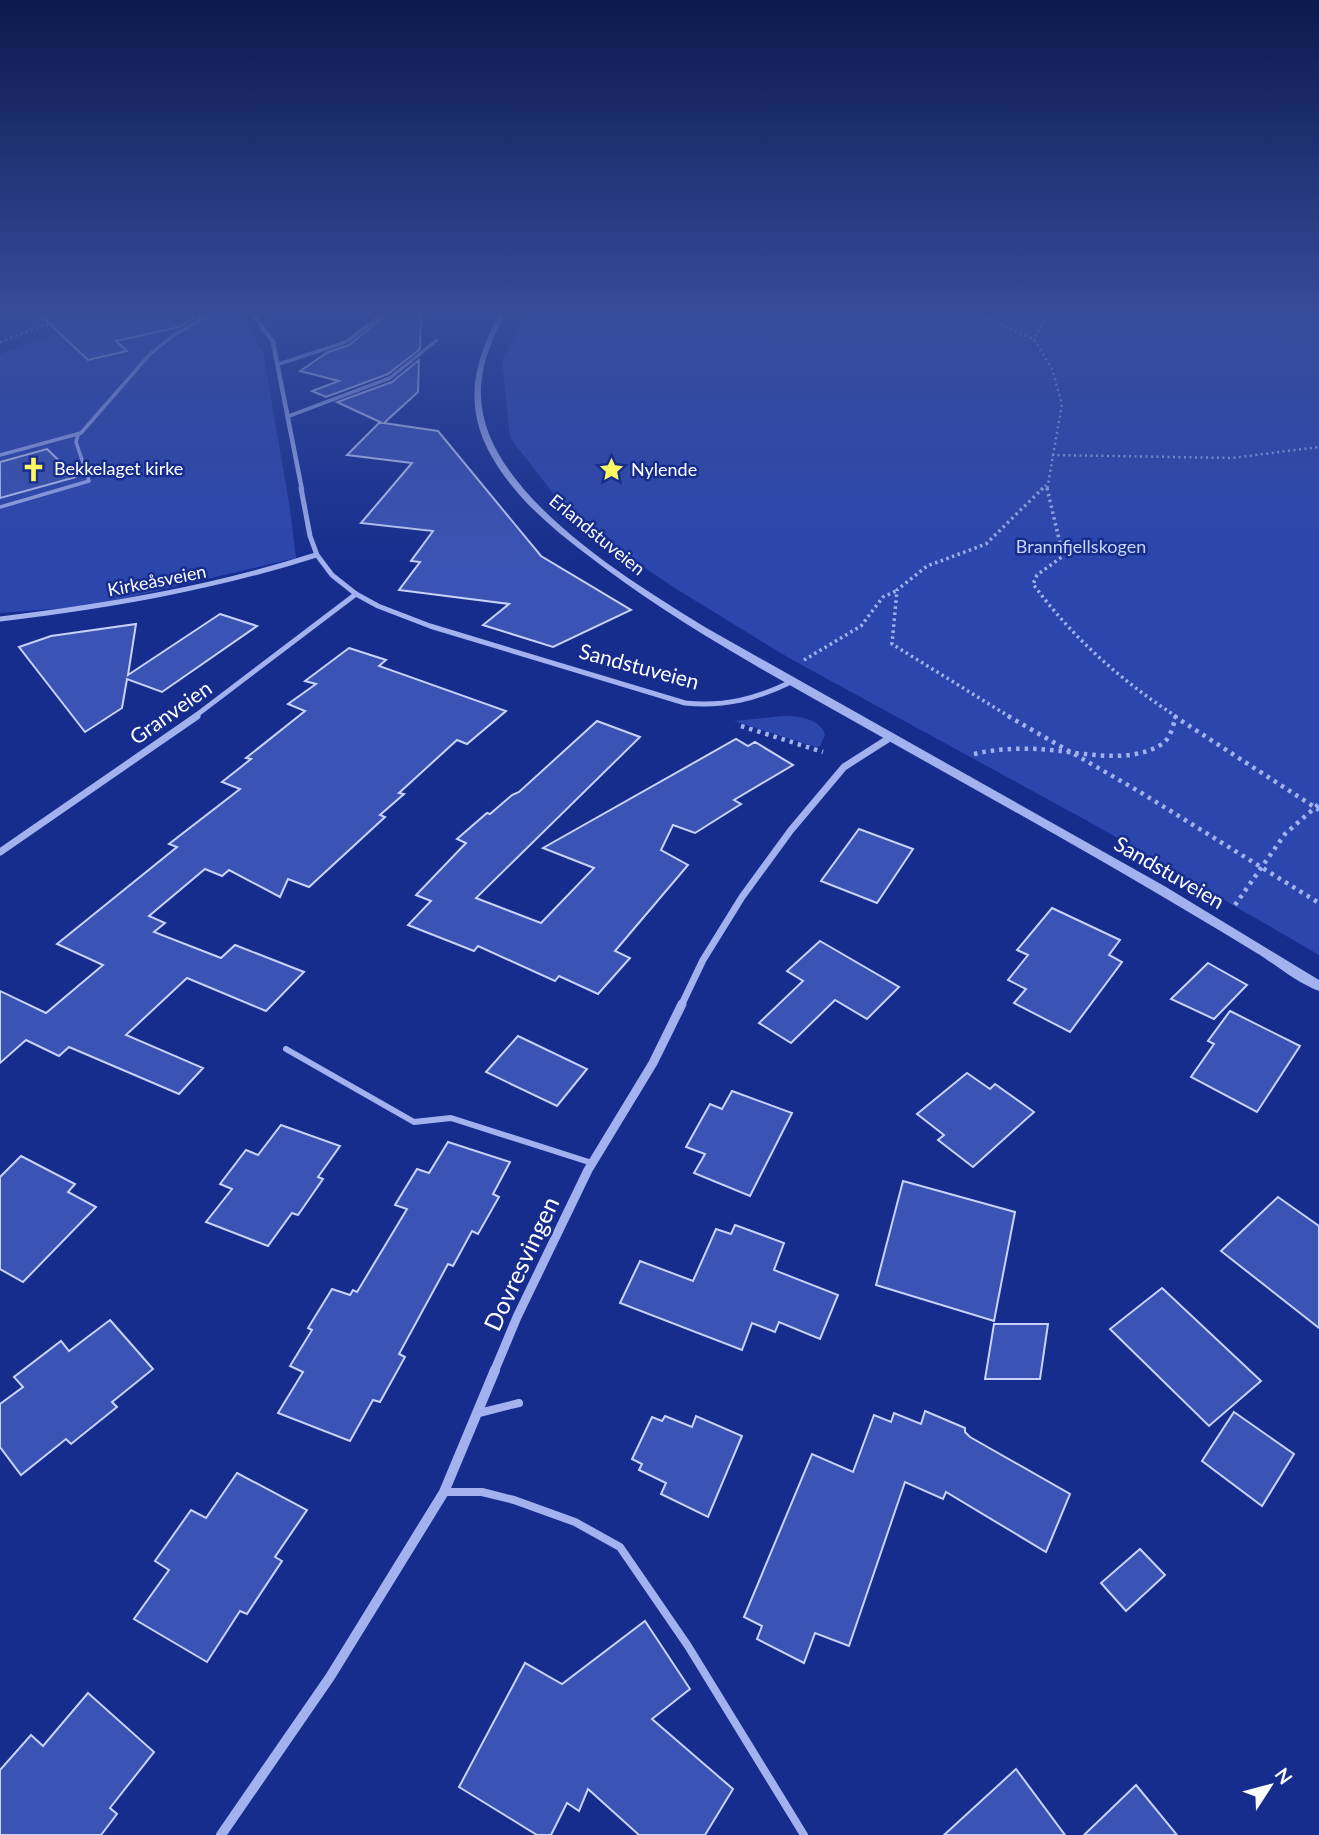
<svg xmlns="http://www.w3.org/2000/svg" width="1319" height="1835" font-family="Lato,sans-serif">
<rect width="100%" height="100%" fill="#162d8e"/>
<g fill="#2d46ae">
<path d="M125 310H233L238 314 263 352 290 509 296 558 92 606 0 613V354Z"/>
<path d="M529 310H1319V955L1093 824 789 658 678 590 615 548 564 507 510 438 502 360Z"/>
<path d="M783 716C798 716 820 718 825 735L820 746 816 747 734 721Z"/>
</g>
<g fill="#3b53b4" stroke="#c8d3fb" stroke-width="2">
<path d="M35 310H192L193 319 179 327 116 341 127 351 88 360Z"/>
<path d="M392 310H421L420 349 388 374 326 397 312 391 339 381 300 371 328 352 349 345Z"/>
<path d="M419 360 418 392 384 423 438 431 541 556 631 610 553 647 483 625 509 604 399 590 420 562 411 561 433 531 361 523 412 463 347 455 379 423H382L337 402 392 382Z"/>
<path d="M47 449 76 477 0 498V462Z"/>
<path d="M220 614 257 626 162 692 127 679 122 708 85 732 19 647 51 636 136 624 128 675Z"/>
<path d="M349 648 386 660 379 666 506 711 467 744 457 740 399 793 404 794 380 815 385 817 309 887 288 879 280 897 229 870 222 876 205 869 149 916 165 923 154 932 221 958 235 945 304 972 266 1011 187 978 126 1035 203 1068 179 1094 69 1047 59 1056 26 1040 0 1063V991L46 1013 103 965 57 944 177 847 169 844 240 789 222 782 251 759 246 758 305 711 288 704 316 684 305 681Z"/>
<path d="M597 721 640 737 476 898 541 923 594 868 543 848 736 739 748 746 755 742 793 765 734 800 741 804 695 833 673 825 661 850 688 865 615 951 630 958 598 994 559 976 555 981 478 946 474 951 408 925 431 901 416 895 466 843 457 839 487 813 490 814 512 795 519 792Z"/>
<path d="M859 829 913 849 877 903 821 881Z"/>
<path d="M1052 908 1120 940 1109 955 1122 962 1070 1032 1014 1003 1026 989 1008 980 1028 955 1017 950Z"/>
<path d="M820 941 899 987 867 1019 835 1000 791 1043 759 1023 803 981 787 971Z"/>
<path d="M1208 963 1247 985 1214 1019 1171 999Z"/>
<path d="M1230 1011 1300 1046 1257 1112 1191 1077 1214 1044 1208 1041Z"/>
<path d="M518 1036 587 1069 557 1106 486 1072Z"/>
<path d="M967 1073 990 1089 995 1084 1034 1112 973 1167 938 1140 944 1135 917 1114Z"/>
<path d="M732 1091 792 1113 750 1196 694 1173 705 1154 686 1147 710 1104 722 1109Z"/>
<path d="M281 1125 340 1146 318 1177 323 1179 298 1215 292 1213 268 1246 206 1222 232 1189 220 1184 246 1150 258 1155Z"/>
<path d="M448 1142 510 1162 493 1194 499 1197 478 1234 472 1231 453 1266 448 1264 399 1354 405 1357 380 1402 373 1400 350 1441 278 1413 303 1372 290 1366 312 1330 308 1328 332 1289 350 1295 353 1290 357 1292 407 1209 395 1205 417 1169 429 1173Z"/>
<path d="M21 1156 75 1184 68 1192 96 1207 23 1282 0 1269V1177Z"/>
<path d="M903 1181 1015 1212 994 1321 876 1285Z"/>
<path d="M1278 1197 1319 1226V1328L1221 1251Z"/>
<path d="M735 1225 784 1243 774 1270 838 1295 820 1339 779 1322 775 1332 752 1323 742 1350 620 1303 640 1261 693 1281 716 1229 731 1234Z"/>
<path d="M1162 1288 1261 1381 1209 1426 1110 1329Z"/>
<path d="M110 1320 153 1369 112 1402 117 1407 71 1444 66 1439 21 1475 0 1447V1404L23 1387 14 1377 61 1341 69 1351Z"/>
<path d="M994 1324H1048L1040 1379H985Z"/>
<path d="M925 1411 965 1428V1432L970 1437 1070 1494 1046 1552 946 1492 943 1499 905 1482 849 1646 815 1633 804 1663 757 1639 762 1626 744 1617 812 1454 853 1472 874 1415 891 1422 894 1413 921 1424Z"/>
<path d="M1234 1412 1294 1454 1262 1506 1202 1461Z"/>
<path d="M665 1416 692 1427 696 1416 742 1436 708 1517 661 1494 666 1483 639 1470 642 1464 632 1459 652 1417 662 1421Z"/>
<path d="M237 1473 307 1510 275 1557 282 1561 247 1614 240 1611 207 1662 134 1619 169 1570 155 1561 191 1510 206 1518Z"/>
<path d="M1140 1549 1165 1575 1126 1611 1101 1583Z"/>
<path d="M645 1621 690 1689 652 1719 733 1789 705 1835H639L588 1789 579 1811 567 1803 551 1835H537L459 1787 525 1663 562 1684Z"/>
<path d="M88 1693 154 1752 110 1808 117 1814 101 1835H0V1770L31 1735 43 1746Z"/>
<path d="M1016 1769 1065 1835H944Z"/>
<path d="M1136 1785 1177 1835H1084Z"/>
</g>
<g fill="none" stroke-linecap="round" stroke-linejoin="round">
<g stroke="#a2b2ef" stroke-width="2.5" stroke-dasharray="2 3.5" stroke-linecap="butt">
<path d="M964 310 1034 339"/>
<path d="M1044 310 1046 317 1034 339 1052 369 1062 404 1047 490"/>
<path d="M1300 310 1319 311"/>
<path d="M0 342 42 326 102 310"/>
<path d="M1052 455 1232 458 1319 447"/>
<path d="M1041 490 1046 485"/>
</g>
<g stroke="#a2b2ef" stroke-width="3.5" stroke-dasharray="2.5 3.5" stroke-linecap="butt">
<path d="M1047 488 1063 556 1037 575 1033 584C1073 638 1120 680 1177 717"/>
<path d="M804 660 861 626 883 597 896 591"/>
<path d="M1010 717 892 644 897 590 927 566 986 544 1043 488"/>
</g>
<g stroke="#a2b2ef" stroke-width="4.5" stroke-dasharray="3.5 5" stroke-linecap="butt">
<path d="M1008 716 1140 792 1319 903"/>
<path d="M1174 716 1319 810"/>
<path d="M741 726 823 752"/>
<path d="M974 754C995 749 1017 748 1039 749 1076 751 1128 766 1162 744 1171 738 1173 725 1176 716"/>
<path d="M1235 905 1285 834 1319 804"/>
</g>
<g stroke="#a2b2ef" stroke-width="3.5">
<path d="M460 313 463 310"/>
<path d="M279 364 346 342 388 310"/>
<path d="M289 416 390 378 437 340"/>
<path d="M0 455 81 433 150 354 174 335 218 310"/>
<path d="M0 507 89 481 76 442 78 435"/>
</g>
<path stroke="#a2b2ef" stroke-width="6" d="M286 1049 414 1122 451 1118 592 1163"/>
<g stroke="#a2b2ef" stroke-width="8">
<path d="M479 1413 519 1403"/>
<path d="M444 1492H482L514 1500 575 1522 620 1547 688 1646 804 1835"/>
</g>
<path stroke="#a2b2ef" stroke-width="4.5" d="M250 310 273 342 302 490"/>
<g stroke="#a2b2ef" stroke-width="5">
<path d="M301 488 310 536 317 555 332 575 356 594 378 606 430 626 685 703C724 707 756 699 791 682"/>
<path d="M0 619C108 606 213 588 316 555"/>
<path d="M194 717 356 594"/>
</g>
<g stroke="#a2b2ef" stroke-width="7">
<path d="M0 852 197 716"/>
<path d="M681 1006 703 960 742 897 791 830 844 767 891 737"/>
</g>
<path stroke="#a2b2ef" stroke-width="9" d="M494 1372 517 1317 588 1170 653 1063 682 1004"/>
<path stroke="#a2b2ef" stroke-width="10" d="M221 1835 330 1677 444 1492 495 1370"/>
<path fill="#a2b2ef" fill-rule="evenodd" d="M501 310H507C493 337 480 365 481 396 483 494 635 584 710 630L1166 887 1319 980V991C1297 983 1275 964 1255 952 1208 923 1160 895 1112 867 1022 815 931 765 841 714 761 669 680 624 606 569 563 537 519 504 492 457 462 404 474 361 501 310Z"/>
</g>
<linearGradient id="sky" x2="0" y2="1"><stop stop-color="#0c194e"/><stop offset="0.55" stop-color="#364c9b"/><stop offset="1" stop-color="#364c9b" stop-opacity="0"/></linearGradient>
<rect width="1319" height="567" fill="url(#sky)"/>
<defs>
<symbol id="church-bare" viewBox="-9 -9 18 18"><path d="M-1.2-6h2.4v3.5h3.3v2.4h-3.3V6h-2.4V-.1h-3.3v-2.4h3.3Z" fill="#fff960" stroke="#162d8e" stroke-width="2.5" paint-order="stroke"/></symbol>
<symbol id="sight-bare" viewBox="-9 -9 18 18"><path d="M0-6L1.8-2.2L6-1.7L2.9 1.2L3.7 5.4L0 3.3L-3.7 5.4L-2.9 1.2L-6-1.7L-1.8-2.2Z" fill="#fff960" stroke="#162d8e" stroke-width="2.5" paint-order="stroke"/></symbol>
</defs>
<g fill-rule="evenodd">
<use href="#church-bare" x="16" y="452" width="35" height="35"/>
<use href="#sight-bare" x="594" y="452" width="35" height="35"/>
</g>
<g text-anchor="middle" stroke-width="5" stroke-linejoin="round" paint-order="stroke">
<g font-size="18" fill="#fff" stroke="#162d8e" text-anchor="start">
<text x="54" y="475">Bekkelaget kirke</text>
<text x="631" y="476">Nylende</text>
</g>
<g font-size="18" fill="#fff" stroke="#162d8e">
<text transform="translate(597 535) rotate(39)" y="6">Erlandstuveien</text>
<text transform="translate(157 581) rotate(-11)" y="6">Kirkeåsveien</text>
</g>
<g font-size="18" fill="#c8d3fb" stroke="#162d8e">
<text x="1081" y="553">Brannfjellskogen</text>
</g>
<g font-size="21" fill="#fff" stroke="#162d8e">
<text transform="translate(639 667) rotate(15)" y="7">Sandstuveien</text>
<text transform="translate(171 713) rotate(-35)" y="7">Granveien</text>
<text transform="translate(1169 873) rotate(30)" y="7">Sandstuveien</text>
</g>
<g font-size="24" fill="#fff" stroke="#162d8e">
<text transform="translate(522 1264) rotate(-65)" y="8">Dovresvingen</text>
</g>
</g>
<g transform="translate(1270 1786) rotate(54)" stroke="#162d8e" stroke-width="5" paint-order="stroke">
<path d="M0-5L12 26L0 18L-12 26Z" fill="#ffffff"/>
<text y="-10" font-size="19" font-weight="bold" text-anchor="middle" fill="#ffffff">N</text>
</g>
</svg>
